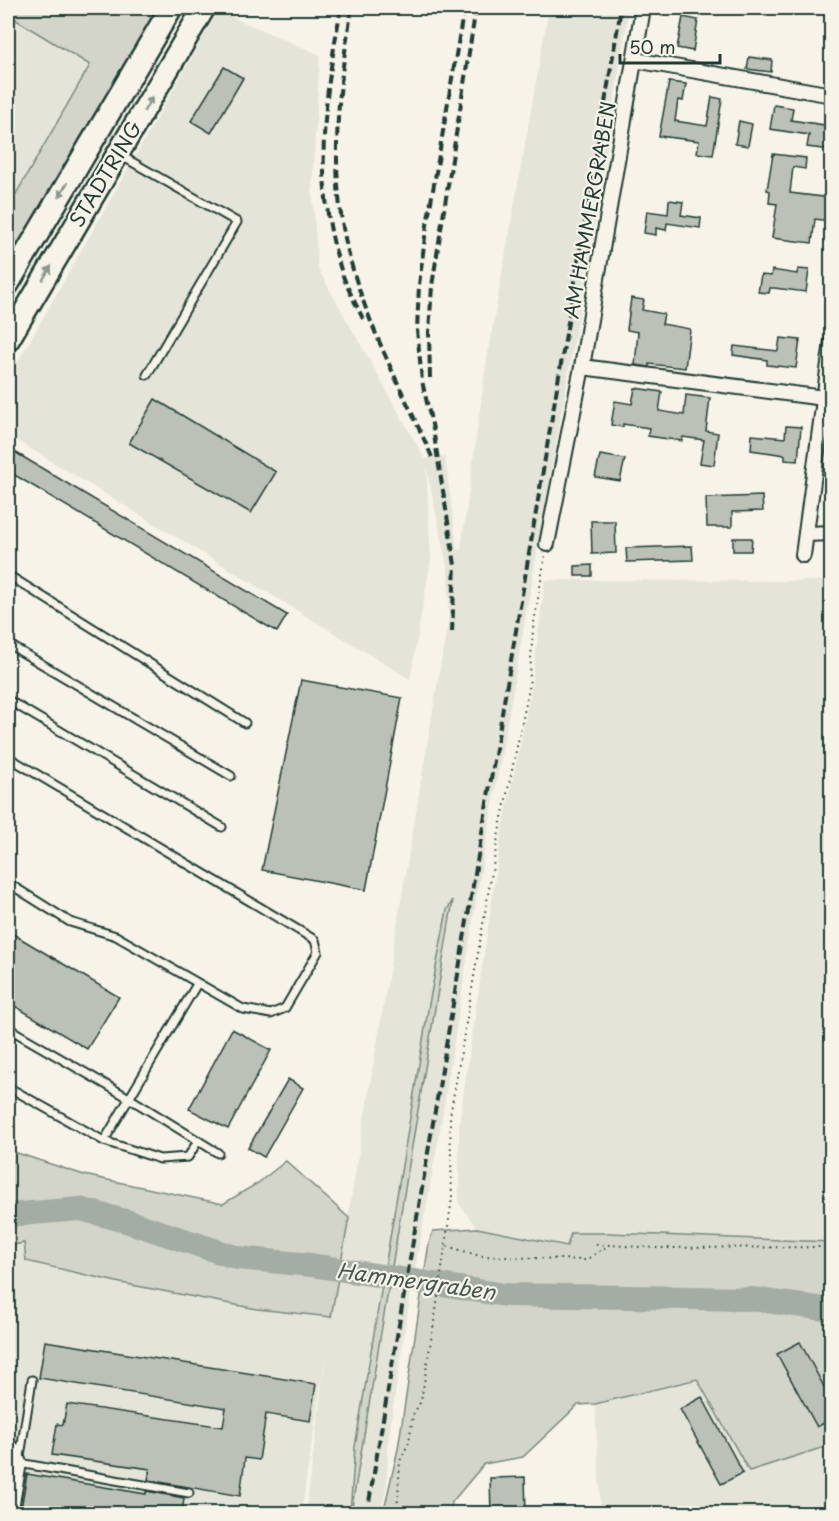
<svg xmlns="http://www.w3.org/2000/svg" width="839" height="1521" font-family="'Playpen Sans',sans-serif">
<rect width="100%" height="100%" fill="#f7f3e8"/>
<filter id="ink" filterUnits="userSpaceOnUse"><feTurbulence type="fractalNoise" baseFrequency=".0167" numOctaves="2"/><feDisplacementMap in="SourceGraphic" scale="12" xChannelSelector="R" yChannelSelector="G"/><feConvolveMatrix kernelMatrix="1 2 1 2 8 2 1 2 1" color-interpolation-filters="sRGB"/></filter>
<g filter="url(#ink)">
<g fill="#e5e4d9">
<path d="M549 8H629L592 239 479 883 442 1118 405 1327 388 1442 387 1482 381 1513H306L326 1351 301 1513H8V1246L24 1242 121 1283 257 1309 331 1317 449 615 448 570 426 465 431 559 410 679 8 435V379L218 11 320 55 312 187 318 269 425 459 445 456 457 549H461L486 365Z"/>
<path d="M8 15 90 65 8 208Z"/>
<path d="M545 580 831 581V1242L609 1233 567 1246 477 1228 459 1204V1124L501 838 531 690Z"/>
<path d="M698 1379 749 1470 831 1445V1513H601L595 1404Z"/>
</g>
<g fill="#d3d5ca" stroke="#79897f" stroke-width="1.5">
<path d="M8 8H158L8 264V208L90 65 8 15Z"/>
<path d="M453 900 351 1513H350L355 1447 429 1004 447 910Z"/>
<path d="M8 1150 84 1175 223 1204 258 1183 286 1161 349 1218 331 1317 257 1309 121 1283 26 1261 24 1243 8 1246Z"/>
<path d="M477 1228 567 1246 571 1233H609L831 1242V1445L749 1471 697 1379 595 1404 578 1405 523 1457 484 1464 452 1502 451 1513 383 1514 398 1449 429 1243 433 1231Z"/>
</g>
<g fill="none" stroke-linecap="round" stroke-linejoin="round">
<path stroke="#a4ada3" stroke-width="24" d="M8 1215 80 1209 126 1221 238 1258 311 1265 505 1295 752 1299 832 1310"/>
</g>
<g fill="#bbc1b6" stroke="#1f3d34" stroke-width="1.5">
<path d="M683 17 698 20 693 51 677 48Z"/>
<path d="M749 57 772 60 771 72 747 69Z"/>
<path d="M224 67 243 78 211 133 191 121Z"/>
<path d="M669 82 686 84 683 101 678 100 675 121 707 126 712 97 722 99 713 155 697 153 699 141 659 136Z"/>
<path d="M774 105 793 108 791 120 831 126V150L807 147 809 135 770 129Z"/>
<path d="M739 121 752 124 748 146 735 144Z"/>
<path d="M773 154 806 158 805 169 793 167 790 193 831 198 829 221 815 219 812 243 772 238 777 204 769 203 770 191 767 190Z"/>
<path d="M669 200 683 202 681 215 701 218 700 228 667 223 666 230 656 228V235L644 233 647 211 668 214Z"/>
<path d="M798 269 809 270 806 292 774 288H770L769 293 758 292 761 275 771 276 772 270 797 274Z"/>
<path d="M631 298 644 300 642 310 664 314 662 324 690 329 685 368 649 364V367L635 365 638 332 627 330Z"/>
<path d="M780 338 800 340 796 368 767 365V360L733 355 734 346 778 351Z"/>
<path d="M635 388 662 392 659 411 684 415 686 395 710 398 706 431 718 433 714 465 700 463 704 440 683 437 682 441 648 436 649 428 623 424V427L611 425 615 401 632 404Z"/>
<path d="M155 399 276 472 251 513 129 443Z"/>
<path d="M786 426 801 427 798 461 785 460V455L751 450 752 435 785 438Z"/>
<path d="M8 448 287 615 277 632 8 471Z"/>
<path d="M600 455 625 459 620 481 595 477Z"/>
<path d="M762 496 763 511 732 512V527H707L706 498Z"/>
<path d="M591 521H615L616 553 592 554Z"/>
<path d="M733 538H752L751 551H733Z"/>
<path d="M692 546 693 560 627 562 626 548Z"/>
<path d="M592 565V576H575V566Z"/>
<path d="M301 680 402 698 366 890 262 870Z"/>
<path d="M8 931 119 997 87 1049 8 1002Z"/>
<path d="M232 1029 271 1050 228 1129 189 1109Z"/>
<path d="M288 1079 303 1088 264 1157 248 1148Z"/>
<path d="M45 1341 316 1384 310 1421 266 1414 259 1460 245 1458 240 1496 148 1480 150 1469 52 1455 57 1424 63 1425 67 1404 223 1427 226 1408 39 1378Z"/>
<path d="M800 1342 831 1400V1419L817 1427 777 1354Z"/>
<path d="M702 1397 743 1473 721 1484 680 1409Z"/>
<path d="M27 1474 146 1494V1491L184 1498 182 1514H20Z"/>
<path d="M525 1477 526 1514H491L490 1478Z"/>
</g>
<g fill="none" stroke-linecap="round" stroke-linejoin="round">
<defs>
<g id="lane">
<path d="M120 155 237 222 147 375"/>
<path d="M8 575 245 723"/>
<path d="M8 644 231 776"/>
<path d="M8 700 222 827"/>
<path d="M8 757 315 940 318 952 285 1008 271 1014 243 1009 116 936 70 922 8 883"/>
<path d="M8 1028 129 1098 218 1153"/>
<path d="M8 1087 104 1141 160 1159 188 1157 198 1141"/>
<path d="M104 1141 197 984"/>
<path d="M32 1380 19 1463 189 1493"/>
</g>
<g id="street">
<path d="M643 8 582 367 832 399"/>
<path d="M635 60 832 95"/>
<path d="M806 534 832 533"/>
<path d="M547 544 582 367"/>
<path d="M803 555 832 341"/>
<path d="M8 1445 15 1453 19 1463 10 1514"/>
</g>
<g id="primary">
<path d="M8 284 171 8"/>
<path d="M8 340 204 8"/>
</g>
</defs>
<use href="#lane" stroke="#1f3d34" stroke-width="11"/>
<use href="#street" stroke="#1f3d34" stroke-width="18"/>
<use href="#primary" stroke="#1f3d34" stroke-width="26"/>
<g stroke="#1f3d34" stroke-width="2" stroke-dasharray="1.5 4.5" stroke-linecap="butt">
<path d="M596 1244 655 1248 832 1247"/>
<path d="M447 1246 480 1256 586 1260 609 1245"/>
<path d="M397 1514 400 1461 409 1442 413 1415 421 1401 437 1304 452 1198 450 1116 498 837 529 689 533 629 545 556"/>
</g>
<use href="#lane" stroke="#f7f3e8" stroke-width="7"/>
<use href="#street" stroke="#f7f3e8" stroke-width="14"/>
<use href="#primary" stroke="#f7f3e8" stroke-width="21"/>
<g stroke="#1f3d34" stroke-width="4" stroke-dasharray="9 4.5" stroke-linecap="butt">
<path d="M341 8C324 101 312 180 342 273 347 288 356 304 363 319"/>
<path d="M352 8C339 82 330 158 344 233 359 311 400 385 432 457"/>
<path d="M430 378 429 332 432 286 476 8"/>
<path d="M452 632 455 565 433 429 422 381 417 330 419 285 425 237 464 8"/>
<path d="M367 1514 621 8"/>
</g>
</g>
<defs><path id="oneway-solid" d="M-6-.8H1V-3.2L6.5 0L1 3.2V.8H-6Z" transform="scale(1.5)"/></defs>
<g fill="#8b988e">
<use href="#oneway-solid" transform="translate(148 104) rotate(-60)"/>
<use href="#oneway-solid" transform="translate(63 190) rotate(121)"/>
<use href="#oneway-solid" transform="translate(47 273) rotate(-59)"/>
</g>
</g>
<g text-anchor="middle" stroke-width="4.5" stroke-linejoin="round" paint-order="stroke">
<g font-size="20" fill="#1f3d34" stroke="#f7f3e8">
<text transform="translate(106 174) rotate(-59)" y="7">STADTRING</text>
<text transform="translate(590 210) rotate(-80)" y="7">AM HAMMERGRABEN</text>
</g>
<g font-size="21" font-style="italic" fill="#405950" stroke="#f7f3e8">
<text transform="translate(416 1282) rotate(8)" y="7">Hammergraben</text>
</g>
</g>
<rect width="839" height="1521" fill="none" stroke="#f7f3e8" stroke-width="30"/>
<rect x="15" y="15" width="809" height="1491" fill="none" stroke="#1f3d34" stroke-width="2" filter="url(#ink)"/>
<path d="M620 54v9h100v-9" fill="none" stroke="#1f3d34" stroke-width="3"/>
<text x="629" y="54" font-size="18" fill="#1f3d34" stroke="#f7f3e8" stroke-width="4.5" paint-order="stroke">50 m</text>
</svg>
